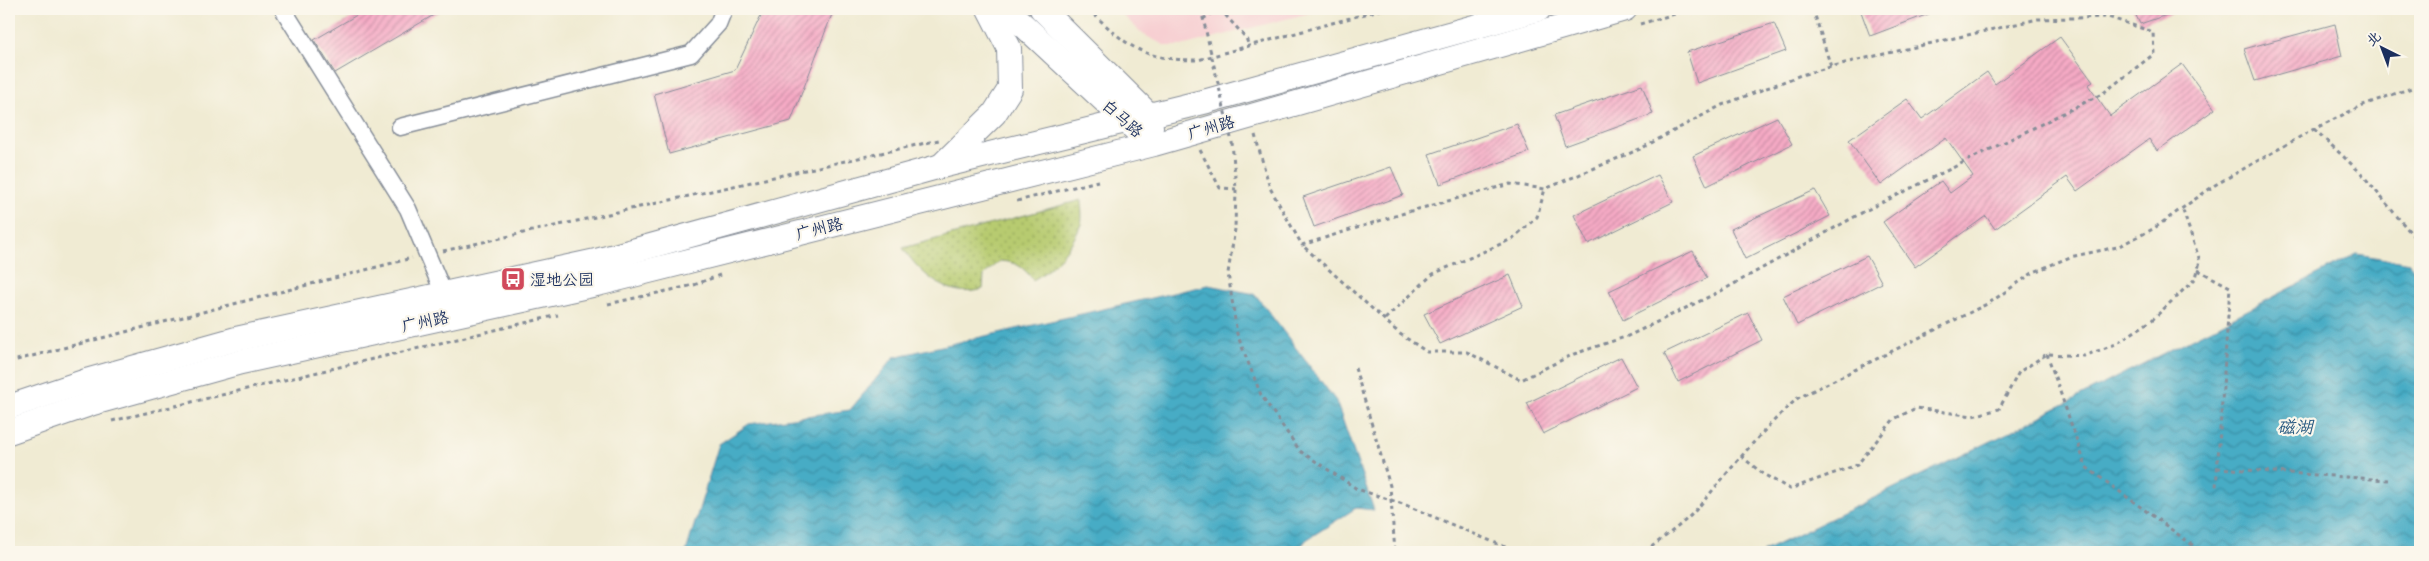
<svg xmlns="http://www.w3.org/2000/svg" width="2429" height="561" font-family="Sriracha,'LXGW WenKai TC',sans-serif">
<defs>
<pattern id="grass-dots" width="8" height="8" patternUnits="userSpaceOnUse" patternTransform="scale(1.25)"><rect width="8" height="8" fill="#b7cb6f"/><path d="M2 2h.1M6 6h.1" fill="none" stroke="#94a55e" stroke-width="1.8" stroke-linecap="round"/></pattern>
<pattern id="water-waves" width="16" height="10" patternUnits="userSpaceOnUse" patternTransform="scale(1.25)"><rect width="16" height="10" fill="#46acc5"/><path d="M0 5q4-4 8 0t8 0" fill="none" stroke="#3a8ca3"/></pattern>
<pattern id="building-hatch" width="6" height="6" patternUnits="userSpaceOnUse" patternTransform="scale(1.25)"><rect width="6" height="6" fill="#f6aac5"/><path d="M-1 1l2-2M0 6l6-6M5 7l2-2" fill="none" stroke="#c68ba3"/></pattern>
</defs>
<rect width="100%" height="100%" fill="#fbf7ec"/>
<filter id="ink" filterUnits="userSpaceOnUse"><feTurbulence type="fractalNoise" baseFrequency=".02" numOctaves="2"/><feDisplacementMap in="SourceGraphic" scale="10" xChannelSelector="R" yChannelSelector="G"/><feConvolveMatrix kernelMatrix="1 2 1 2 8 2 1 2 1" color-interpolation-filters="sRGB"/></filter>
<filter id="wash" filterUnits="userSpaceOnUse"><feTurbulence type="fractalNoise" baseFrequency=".0096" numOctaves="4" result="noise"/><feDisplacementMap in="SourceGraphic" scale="20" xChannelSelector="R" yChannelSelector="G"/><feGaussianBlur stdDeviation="1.12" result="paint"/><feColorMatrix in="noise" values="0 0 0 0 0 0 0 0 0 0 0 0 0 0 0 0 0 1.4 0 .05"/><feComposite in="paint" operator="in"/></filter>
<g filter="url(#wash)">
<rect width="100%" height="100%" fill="#f0ebd3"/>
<path fill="#f7cfd2" d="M1116 9H1325L1181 46H1166L1144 35Z"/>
<path fill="url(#grass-dots)" stroke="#697d66" d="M1081 200C1081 207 1083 217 1081 224 1073 246 1054 268 1033 280 1023 266 1016 262 999 261L984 275 983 289C949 300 920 274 903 248Z"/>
<g fill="url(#water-waves)" stroke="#306e92">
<path d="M2357 254 2409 263 2420 277V552H1762L2008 433Z"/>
<path d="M1208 285 1255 294 1336 401 1374 510 1356 508 1306 540 1297 552H686L719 444 749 424 850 410 894 357Z"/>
</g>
<g id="blocks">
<g fill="url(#building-hatch)">
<path d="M367 9H444L335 73 314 40Z"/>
<path d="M764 9H834L791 121 669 154 654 94 735 70Z"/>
<path d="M1860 9H1939V10L1870 36Z"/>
<path d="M2133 9H2177L2178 11 2140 24Z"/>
<path d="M1774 23 1786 51 1697 83 1687 52Z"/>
<path d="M2335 24 2342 56 2255 81 2244 49Z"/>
<path d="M2060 37 2093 82 2088 85 2110 116 2182 64 2215 109 2157 151 2149 139 2077 191 2067 177 1995 229 1986 216 1915 267 1883 222 1941 181 1950 193 1973 176 1946 138 1881 185 1849 140 1907 99 1922 119 1987 72 1995 84Z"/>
<path d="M1642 85 1653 114 1565 146 1554 115Z"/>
<path d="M1777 117 1792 144 1707 186 1693 156Z"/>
<path d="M1517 124 1529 152 1440 184 1429 154Z"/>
<path d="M1391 167 1403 195 1314 227 1303 197Z"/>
<path d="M1658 175 1673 202 1588 244 1574 215Z"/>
<path d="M1815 190 1830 216 1745 259 1731 229Z"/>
<path d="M1693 251 1707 278 1623 320 1609 291Z"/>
<path d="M1867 256 1882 283 1797 325 1783 296Z"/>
<path d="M1510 275 1523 306 1440 344 1424 314Z"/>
<path d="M1748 313 1762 340 1678 382 1664 353Z"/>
<path d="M1621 357 1637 387 1543 434 1527 403Z"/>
</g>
</g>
</g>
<g filter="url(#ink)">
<use href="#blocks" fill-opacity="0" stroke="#868d98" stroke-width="1"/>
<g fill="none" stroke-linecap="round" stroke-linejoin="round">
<defs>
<g id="street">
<path d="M283 9 408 209 444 294"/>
<path d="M400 127 691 54 718 24 724 9"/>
</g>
<g id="secondary">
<path d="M1006 9 1135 129"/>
<path d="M1042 9 1149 115 1151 127"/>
<path d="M943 164 994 114 1010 89 1009 48 989 9"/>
<path d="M9 407 86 381 236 339 596 261 941 166 1207 101 1539 9"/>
<path d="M9 432 93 403 241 362 601 283 1154 144 1625 9"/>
</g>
</defs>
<use href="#street" stroke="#868d98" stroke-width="19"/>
<use href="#secondary" stroke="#868d98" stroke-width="26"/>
<g stroke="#868d98" stroke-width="3" stroke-dasharray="4 4" stroke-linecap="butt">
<path d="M1088 9C1128 46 1140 60 1198 60L1383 9"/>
<path d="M1201 9 1210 49"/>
<path d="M1220 9 1246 38 1249 46"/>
<path d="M1813 9 1831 67"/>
<path d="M1203 19 1218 9"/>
<path d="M1640 24 1692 9"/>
<path d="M2314 129 2361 173 2420 244"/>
<path d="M1255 135 1270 188 1302 245 1411 211 1510 184 1545 189 1640 149 1722 105 1801 75 1849 62 2038 19 2108 17 2153 32 2154 54 2102 94 1865 211 1723 290 1628 336 1574 354 1521 380 1467 352H1427L1400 334 1302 245"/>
<path d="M1232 142 1236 189 1235 229"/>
<path d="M1200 150 1220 188 1236 189"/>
<path d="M1017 201 1098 181"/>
<path d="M443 251 939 140"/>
<path d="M2198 270 2230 287 2216 487"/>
<path d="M608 304 694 285 720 275"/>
<path d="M1385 319 1433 274 1512 239 1537 217 1545 189"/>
<path d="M2047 354 2086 467 2202 552"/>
<path d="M9 362 412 258"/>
<path d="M1355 368 1390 486 1395 552"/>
<path d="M112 421 558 315"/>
<path d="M1741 456 1763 474 1790 489 1857 465 1894 419 1916 408 1973 416 1999 409 2019 372 2047 354 2084 356 2116 344 2152 320 2196 278 2200 261 2182 208"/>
<path d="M2217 468 2388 480"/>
<path d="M1645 552C1661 539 1681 526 1695 511 1729 472 1759 432 1798 398L1989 303 2034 272 2070 257 2117 247 2153 229 2215 185 2314 129 2363 105 2420 85"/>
</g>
<use href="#street" stroke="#fff" stroke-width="16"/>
<use href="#secondary" stroke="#fff" stroke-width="24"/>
<g stroke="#868d98" stroke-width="3" stroke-dasharray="4 4" stroke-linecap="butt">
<path d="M1210 49 1231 138"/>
<path d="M1235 229 1228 273 1237 334 1261 395 1300 451 1357 489 1403 504 1517 552"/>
</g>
</g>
</g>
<defs>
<symbol id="bus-square" viewBox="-11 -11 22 22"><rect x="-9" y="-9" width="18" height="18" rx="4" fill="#d1495b" stroke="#fbf7ec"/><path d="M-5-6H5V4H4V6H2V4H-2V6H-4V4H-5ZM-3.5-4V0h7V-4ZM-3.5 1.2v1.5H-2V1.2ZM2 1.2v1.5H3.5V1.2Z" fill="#fff"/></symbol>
</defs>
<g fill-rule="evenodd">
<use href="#bus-square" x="499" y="265" width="28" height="28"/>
</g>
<g text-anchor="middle" stroke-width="4.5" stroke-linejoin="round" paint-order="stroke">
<g font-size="16" fill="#1b2f5e" stroke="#fbf7ec">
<text transform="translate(1123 118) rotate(41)" y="6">白马路</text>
<text transform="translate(1211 127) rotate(-16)" y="6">广州路</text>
<text transform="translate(819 228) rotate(-14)" y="6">广州路</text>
<text transform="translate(425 321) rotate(-12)" y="6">广州路</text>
</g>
<g font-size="16" fill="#1b2f5e" stroke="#fbf7ec" text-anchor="start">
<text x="530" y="285">湿地公园</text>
</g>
<g font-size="18" font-style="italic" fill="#2a5b82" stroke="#fbf7ec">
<text x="2295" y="433">磁湖</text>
</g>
</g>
<rect width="2429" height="561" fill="none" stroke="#fbf7ec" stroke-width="30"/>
<g transform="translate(2382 48) rotate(318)" stroke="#fbf7ec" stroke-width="4" paint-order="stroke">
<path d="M0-4L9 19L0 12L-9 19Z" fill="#1b2f5e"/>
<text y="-8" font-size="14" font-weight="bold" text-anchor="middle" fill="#1b2f5e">北</text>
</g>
</svg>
